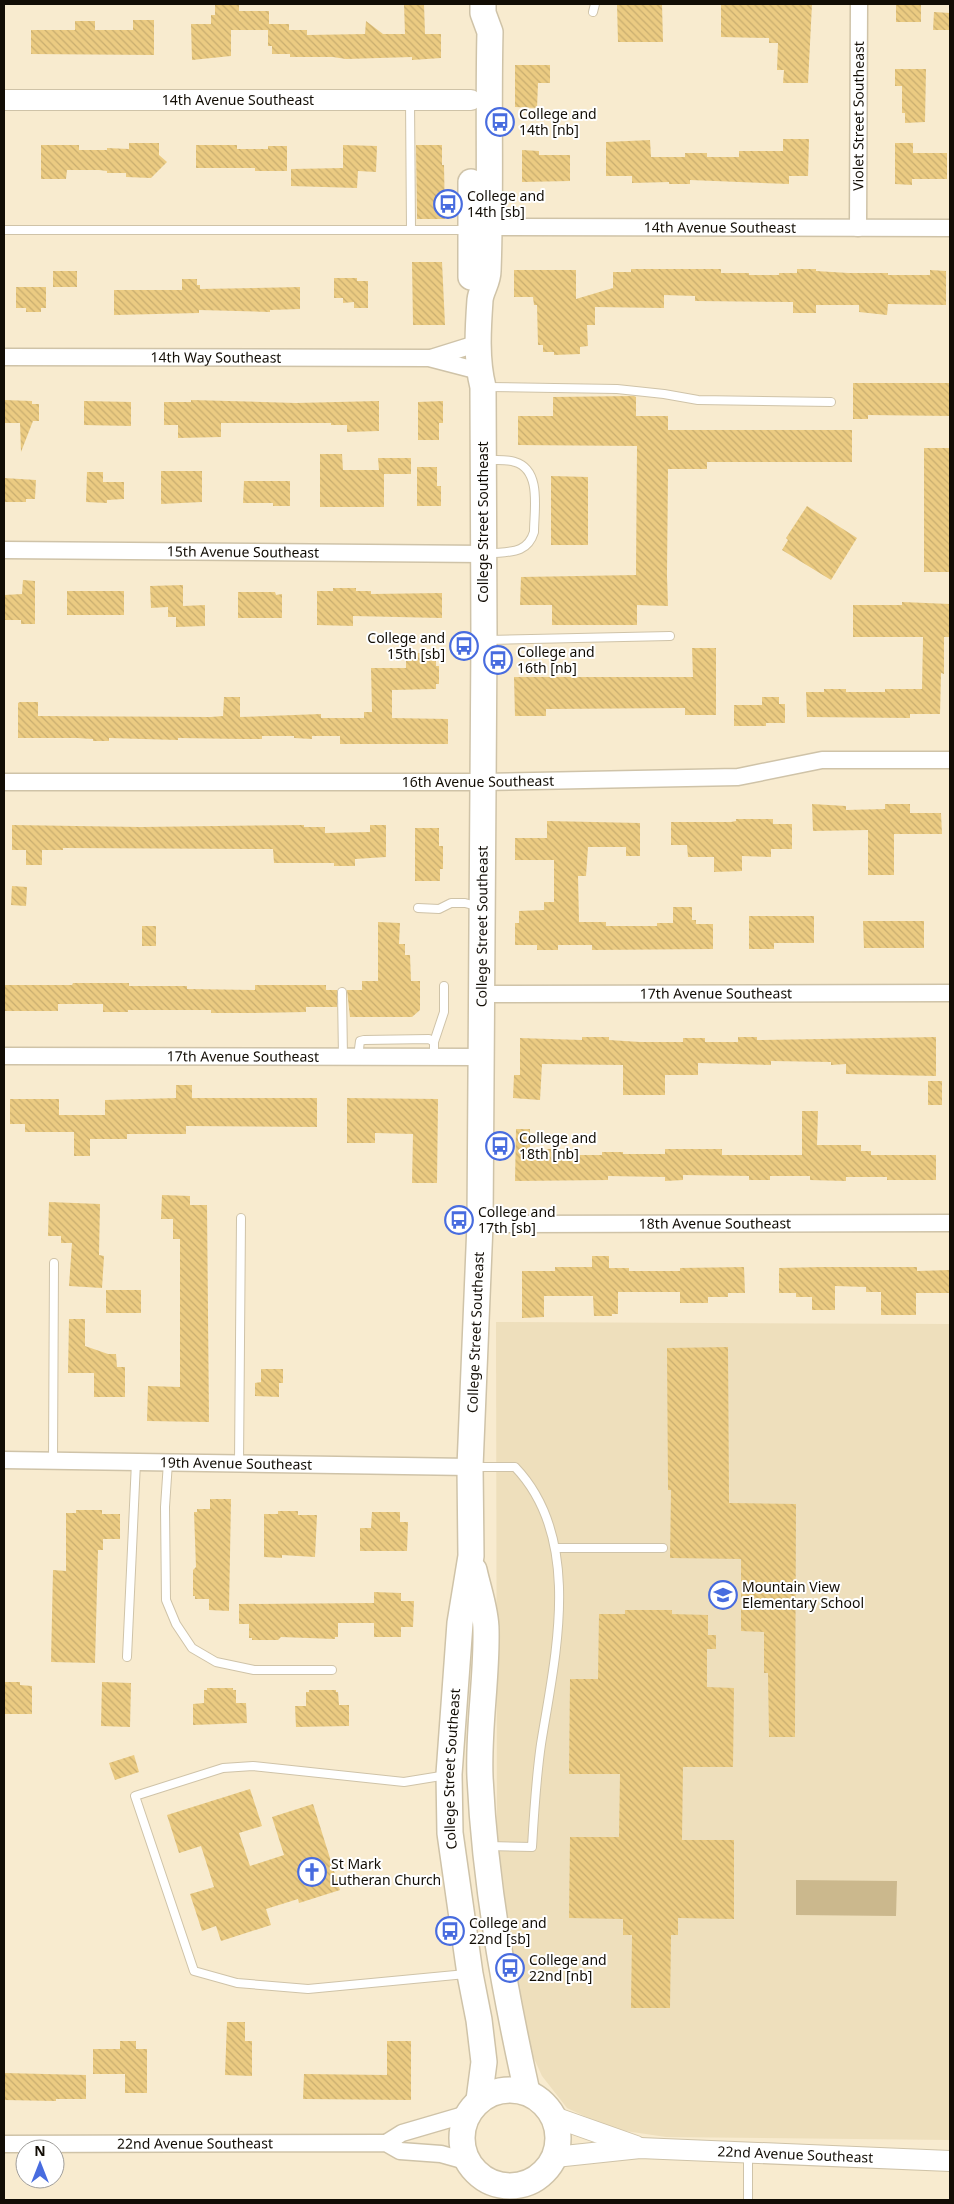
<svg xmlns="http://www.w3.org/2000/svg" width="954" height="2204" font-family="'Noto Sans',sans-serif">
<defs>
<pattern id="building-back-hatch" width="6" height="6" patternUnits="userSpaceOnUse" patternTransform="scale(1.25)"><rect width="6" height="6" fill="#ebcb82"/><path d="M-1 5l2 2M0 0l6 6M5-1l2 2" fill="none" stroke="#c8ad6f"/></pattern>
</defs>
<rect width="100%" height="100%" fill="#f8ebcf"/>
<path fill="#eedfbc" d="M496 1322 950 1324V2140L666 2137 612 2129 567 2108 542 2076 527 2043 497 1865Z"/>
<path fill="#cbb88d" d="M796 1880 897 1881 896 1916 796 1915Z"/>
<g fill="url(#building-back-hatch)">
<path d="M215 4H239V11H269V24H289V30H307V35L365 34 366 21 383 34H405L404 4H424L425 34H441V58L412 60V57L346 59 333 57H290V54H272V46H268V30H231V56L192 60 191 24H211V15H215Z"/>
<path d="M617 4H662L663 42H618Z"/>
<path d="M721 4H812L808 83H783L784 70H777L778 43H769V38L721 37Z"/>
<rect x="896" y="4" width="25" height="18"/>
<path d="M934 12 950 13V30H933Z"/>
<path d="M133 20H154V55L31 54V30H75V21H95V30H133Z"/>
<path d="M515 65H550V83H538L537 108 515 107Z"/>
<path d="M895 69H926L925 122 905 123V113H902V86H895Z"/>
<path d="M783 139H809L808 176H789V184L690 180V184H669V182L632 183V176H606V142L650 140 651 157H685V153H707V157H739V151H783Z"/>
<path d="M129 143H159V155L167 162 151 178 126 177V173H107V171L99 170H67L66 179H41V145H79V150H107V148L129 149Z"/>
<path d="M895 143H913V153H947V179H912V185L895 184Z"/>
<path d="M196 145H237V149H268V146H287V171H255V168H196Z"/>
<path d="M343 145 377 146 376 172 358 171 357 188 291 186V169L343 168Z"/>
<path d="M416 145H442V165H444L445 219H417Z"/>
<path d="M522 150 539 151V155H570V181L522 182Z"/>
<path d="M412 262H442L445 325H413Z"/>
<path d="M631 269H721V273H749V275H779V273H797V269H816V271L848 273H888V275H930V270L946 271V305L888 304 887 315 859 312V305H816V313H793V302L695 301V296L664 295V308L595 307V325H587L588 346 580 347V354L554 355V352H543V345H538L537 305H534L533 297H514V270H576V299L613 288V272H631Z"/>
<rect x="53" y="271" width="24" height="16"/>
<path d="M334 278H357V281H368V308H354V302L343 303V298H334Z"/>
<path d="M182 279H197V285H200V289L300 287V309L270 310V312L199 310V313L114 315V290H182Z"/>
<path d="M16 287H46V308H41V312H26V308H16Z"/>
<path d="M853 383H950V416L868 415V419H853Z"/>
<path d="M634 396 636 397V416H668V430H852V462H707V469H668L667 576 668 606 637 605V625H552V605H520L521 577 636 575 637 446 518 445V416H553V397Z"/>
<path d="M4 400 32 401V404H39V421H33L21 452 20 423H4Z"/>
<path d="M191 400 296 403 379 401V431L347 432V425H331V423H221V437L178 438V425H164V402H191Z"/>
<path d="M84 401 131 402V426L84 425Z"/>
<path d="M443 401V423H439V440H418V402Z"/>
<rect x="924" y="448" width="26" height="124"/>
<path d="M320 454H342L343 470H379L378 458H411V474H384V507H320Z"/>
<path d="M417 467H437V486H441V506H417Z"/>
<path d="M161 471H202V502L161 504Z"/>
<path d="M87 472H103V482H124V499L107 500V503L86 502Z"/>
<path d="M551 476 588 477V545H551Z"/>
<path d="M4 478 36 480 35 499H26V502H4Z"/>
<path d="M244 481H290V506H273V503H243Z"/>
<path d="M807 506 857 538 831 580 782 550 788 540 786 538Z"/>
<path d="M23 580 35 581V624H21V620H4V595L22 594Z"/>
<path d="M183 585V606L205 605V626L176 627V617H168V607L151 608 150 586Z"/>
<path d="M333 588H356V591H371V594L442 593V618L353 616V626L317 625V591H333Z"/>
<rect x="67" y="591" width="57" height="24"/>
<path d="M238 592H275L276 595 282 594V618H238Z"/>
<path d="M902 602 950 604V637H944V674L941 673 940 714H910V718L807 717 806 692H824V689H846V692H885V689H922L923 637H853V605H902Z"/>
<path d="M692 648H716V715H685V708L546 709V716H515L514 677H693Z"/>
<path d="M406 653H436V666H439V684H436V689L392 690V718L448 719V744H340V736H312V739L294 738V736H262V739H242L178 738V740L109 738V741H93V739L77 738H18V703L20 702H38V716L211 717 223 716 224 697H240V717L321 714V718H364V712H372L371 668H406Z"/>
<path d="M762 697H779V704H785V723H766V726H734V705H762Z"/>
<path d="M812 804 846 806V810L885 809V804H910V813H941L942 834H894V875H868V830L813 831Z"/>
<path d="M736 819H773V824H792V849H771V857L742 856V871L714 872V857H688L687 845H671V822H731L736 821Z"/>
<path d="M547 821 640 823V856H626V847H588L586 876H578L579 922H606V926H657V923H673V907H692V920H696V924H713V949L592 950V945H558V950H537V945H515V923H519V911L544 910V902H554V860H515V838H547Z"/>
<path d="M12 825 141 827 304 825V827H325V833L370 832V825H386V857L355 859V866H334V863H274L273 849 63 848V850H42V865H26V850H12Z"/>
<path d="M415 828H439V846H443V869H440V881H415Z"/>
<path d="M12 886 27 887 26 906 11 905Z"/>
<path d="M749 916H814V943H774V949H749Z"/>
<path d="M863 921H924V948H864Z"/>
<path d="M378 922 400 923 399 944H405V955H410L411 981H420V1010L412 1017H350L347 990H362V981H378Z"/>
<rect x="142" y="926" width="14" height="20"/>
<path d="M73 983H129V986H187V989L255 990V985H326V990H337V1007H306V1012L254 1013H211V1010H128V1012H103V1004H58V1011H4V985H72Z"/>
<path d="M582 1037H609V1040L640 1042H683V1038H705V1042H738V1037H757V1040L936 1037V1076L846 1074V1064L831 1065V1062L771 1061V1065L698 1063V1075H665V1095H623V1065L542 1064 540 1100 513 1098 514 1075H520V1038L582 1040Z"/>
<rect x="928" y="1081" width="14" height="24"/>
<path d="M176 1085H192V1098H317V1127L186 1126V1134H127V1139H90V1156H74V1132H25V1124H10V1099H59V1115H105V1100L176 1098Z"/>
<path d="M347 1098 438 1099 437 1183H412L413 1134 375 1133V1143H347Z"/>
<path d="M802 1111H818L817 1145H861V1151H871V1155H936V1180H887V1177H846V1181L810 1180V1176H770V1180H749V1176L683 1175V1180L665 1181V1177L608 1176V1180L515 1181 516 1129H530V1149H551V1152H570V1155H602V1152H623V1154H665V1149H722V1155H802Z"/>
<path d="M162 1195 190 1196V1205H207L209 1422 147 1421 148 1386 180 1387V1239H173V1219H161Z"/>
<path d="M49 1202 100 1204 99 1255 104 1256 102 1288 69 1286 72 1243H61V1236H48Z"/>
<path d="M592 1256H609V1268H629V1271H680V1268L744 1267 745 1293H728V1297H708V1303H680V1292H618V1314H612V1316H594L593 1296H544V1317L522 1318V1271H555V1267H592Z"/>
<path d="M820 1267H917V1271L950 1270V1293H916V1315H881V1292H866V1287L835 1286V1310H812V1297H796V1293H779V1268Z"/>
<rect x="106" y="1290" width="35" height="23"/>
<path d="M69 1319H85V1346L108 1354H116L117 1367H125V1397H94V1373H68Z"/>
<path d="M728 1347 729 1503 796 1504 795 1737H769L768 1673H764V1632L741 1631V1559L670 1558 671 1490H668L667 1348Z"/>
<path d="M261 1369H283V1383H279V1397L255 1396V1383L261 1382Z"/>
<path d="M210 1499H231L229 1611 209 1610V1599H195V1596H193V1570L196 1567 194 1512H197V1509H210Z"/>
<path d="M76 1510H102V1514H120V1539H103V1550H98L95 1663 51 1662 53 1570 66 1571V1513H76Z"/>
<path d="M278 1511H298V1515H317L315 1557 282 1555V1558L264 1557V1514H278Z"/>
<path d="M372 1512H400V1522H408L407 1551H360V1528H371Z"/>
<path d="M374 1592 401 1593V1601H414L413 1627H401V1637H374V1623H338V1637H335V1639L281 1637 278 1640H252V1638H249V1624H239V1604L374 1603Z"/>
<path d="M625 1610H672V1614L708 1615V1635H716V1649H707V1687L734 1688 733 1767H683L682 1840H734V1919L678 1918V1935H671L670 2008H631L632 1935H623V1919L569 1918 570 1837H619L620 1774H569L570 1679H598L599 1614H625Z"/>
<path d="M4 1682H20V1685L32 1686V1714H4Z"/>
<path d="M102 1682 131 1683 130 1727 101 1726Z"/>
<path d="M207 1688H233V1690H236V1703H246L247 1723 193 1725V1704L204 1703V1690H207Z"/>
<path d="M309 1690H336V1692H338L339 1705H349V1726L296 1727 295 1706H306V1692H309Z"/>
<path d="M134 1755 139 1772 115 1780 109 1763Z"/>
<path d="M250 1789 262 1826 239 1833 250 1866 284 1855 272 1817 313 1804 340 1890 299 1903 298 1899 266 1909 271 1925 221 1941 216 1926 202 1931 190 1894 214 1887 201 1846 179 1853 167 1815Z"/>
<path d="M227 2022H245V2041H252V2076L225 2075Z"/>
<path d="M120 2041H136V2049H147V2093H125V2074H93V2049H120Z"/>
<path d="M387 2041H411V2100L303 2099 304 2074 387 2075Z"/>
<path d="M4 2073 86 2075V2099H56V2101L4 2100Z"/>
</g>
<g fill="none" stroke-linecap="round" stroke-linejoin="round">
<defs>
<g id="service">
<path d="M593 12 595 4"/>
<path d="M410 100 411 230"/>
<path d="M4 230H467"/>
<path d="M487 387 617 389 664 394 698 400 831 402"/>
<path d="M487 554C508 551 527 555 534 532 534 510 542 470 515 462 507 459 496 460 488 460"/>
<path d="M488 640 670 636"/>
<path d="M418 908 439 909 451 903H465L480 907"/>
<path d="M342 992 343 1057"/>
<path d="M434 1042 444 1012V986"/>
<path d="M358 1057 360 1041 364 1040 429 1039 434 1042V1057"/>
<path d="M53 1461 54 1263"/>
<path d="M168 1462 165 1507 166 1600 176 1624 192 1648 216 1662 254 1670H332"/>
<path d="M239 1463 241 1218"/>
<path d="M474 1467H515C584 1539 555 1657 541 1744 536 1779 534 1812 532 1847L488 1846"/>
<path d="M556 1548H663"/>
<path d="M127 1657 136 1462"/>
<path d="M447 1775 404 1782 253 1766 223 1768 135 1796 194 1971 237 1983 308 1989 466 1974"/>
<path d="M748 2154V2200"/>
</g>
<g id="minor">
<path id="s1" d="M490 227 950 228"/>
<path id="s2" d="M858 228 859 4"/>
<path id="s3" d="M4 357 429 358 479 371"/>
<path d="M431 358 479 343"/>
<path id="s4" d="M4 550 483 554"/>
<path id="s5" d="M4 782H482L738 777 822 760H950"/>
<path id="s6" d="M482 994 950 993"/>
<path id="s7" d="M4 1056 482 1057"/>
<path id="s8" d="M480 1224 950 1223"/>
<path id="s9" d="M4 1460 470 1467"/>
<path d="M386 2143 402 2133 467 2114"/>
<path id="s10" d="M4 2144 386 2143 400 2151 441 2154 466 2161"/>
</g>
<g id="tertiary">
<path id="s11" d="M4 100H471"/>
<path d="M554 2117 636 2146"/>
<path id="s12" d="M555 2157 640 2148 950 2161"/>
</g>
<g id="primary">
<path d="M471 182V277"/>
<path d="M474 1570C478 1589 486 1610 486 1630 487 1679 478 1728 480 1777 485 1884 504 1988 527 2092"/>
<circle cx="510" cy="2138" r="48"/>
<path id="s13" d="M479 2100 484 2062 479 2020 470 1974 450 1833 449 1774 460 1623 471 1556 470 1467 480 1224 484 640 483 387C476 360 478 328 480 300 481 290 488 282 488 271 491 192 488 112 490 32L483 13V4"/>
</g>
</defs>
<use href="#service" stroke="#cfc3a8" stroke-width="10"/>
<use href="#minor" stroke="#cfc3a8" stroke-width="19"/>
<use href="#tertiary" stroke="#cfc3a8" stroke-width="22"/>
<use href="#primary" stroke="#cfc3a8" stroke-width="28"/>
<use href="#service" stroke="#fff" stroke-width="8"/>
<use href="#minor" stroke="#fff" stroke-width="16"/>
<use href="#tertiary" stroke="#fff" stroke-width="20"/>
<use href="#primary" stroke="#fff" stroke-width="25"/>
</g>
<defs>
<symbol id="bus-ring" viewBox="-11 -11 22 22"><circle r="9.5" fill="#fff" stroke="#486cdf" stroke-width="1.5"/><path d="M-5-6H5V4H4V6H2V4H-2V6H-4V4H-5ZM-3.5-4V0h7V-4ZM-3.5 1.2v1.5H-2V1.2ZM2 1.2v1.5H3.5V1.2Z" fill="#486cdf"/></symbol>
<symbol id="school-ring" viewBox="-11 -11 22 22"><circle r="9.5" fill="#fff" stroke="#486cdf" stroke-width="1.5"/><path d="M0-5L7-2L0 1L-7-2ZM-4 1L0 2.5L4 1V4Q0 6-4 4Z" fill="#486cdf"/></symbol>
<symbol id="church-ring" viewBox="-11 -11 22 22"><circle r="9.5" fill="#fff" stroke="#486cdf" stroke-width="1.5"/><path d="M-1.2-6h2.4v3.5h3.3v2.4h-3.3V6h-2.4V-.1h-3.3v-2.4h3.3Z" fill="#486cdf"/></symbol>
</defs>
<g fill-rule="evenodd">
<use href="#bus-ring" x="484" y="106" width="32" height="32"/>
<use href="#bus-ring" x="432" y="188" width="32" height="32"/>
<use href="#bus-ring" x="448" y="630" width="32" height="32"/>
<use href="#bus-ring" x="482" y="644" width="32" height="32"/>
<use href="#bus-ring" x="484" y="1130" width="32" height="32"/>
<use href="#bus-ring" x="443" y="1204" width="32" height="32"/>
<use href="#school-ring" x="707" y="1579" width="32" height="32"/>
<use href="#church-ring" x="296" y="1856" width="32" height="32"/>
<use href="#bus-ring" x="434" y="1915" width="32" height="32"/>
<use href="#bus-ring" x="494" y="1952" width="32" height="32"/>
</g>
<g text-anchor="middle" stroke-width="4" stroke-linejoin="round" paint-order="stroke">
<g font-size="14" fill="#120d05" stroke="#fff">
<text dy="5" stroke="none"><textPath href="#s11" startOffset="234">14th Avenue Southeast</textPath></text>
<text dy="5" stroke="none"><textPath href="#s2" startOffset="112">Violet Street Southeast</textPath></text>
<text dy="5" stroke="none"><textPath href="#s1" startOffset="230">14th Avenue Southeast</textPath></text>
<text dy="5" stroke="none"><textPath href="#s3" startOffset="212">14th Way Southeast</textPath></text>
<text transform="translate(483 522) rotate(-90)" y="5">College Street Southeast</text>
<text dy="5" stroke="none"><textPath href="#s4" startOffset="239">15th Avenue Southeast</textPath></text>
<text dy="5" stroke="none"><textPath href="#s5" startOffset="474">16th Avenue Southeast</textPath></text>
<text dy="5" stroke="none"><textPath href="#s13" startOffset="1178">College Street Southeast</textPath></text>
<text dy="5" stroke="none"><textPath href="#s6" startOffset="234">17th Avenue Southeast</textPath></text>
<text dy="5" stroke="none"><textPath href="#s7" startOffset="239">17th Avenue Southeast</textPath></text>
<text dy="5" stroke="none"><textPath href="#s8" startOffset="235">18th Avenue Southeast</textPath></text>
<text dy="5" stroke="none"><textPath href="#s13" startOffset="772">College Street Southeast</textPath></text>
<text dy="5" stroke="none"><textPath href="#s9" startOffset="232">19th Avenue Southeast</textPath></text>
<text dy="5" stroke="none"><textPath href="#s13" startOffset="334">College Street Southeast</textPath></text>
<text dy="5" stroke="none"><textPath href="#s10" startOffset="191">22nd Avenue Southeast</textPath></text>
<text dy="5" stroke="none"><textPath href="#s12" startOffset="241">22nd Avenue Southeast</textPath></text>
</g>
<g font-size="14" fill="#120d05" stroke="#fff" text-anchor="start">
<text x="519" y="119">College and<tspan x="519" dy="16">14th [nb]</tspan></text>
<text x="467" y="201">College and<tspan x="467" dy="16">14th [sb]</tspan></text>
<text x="445" y="643" text-anchor="end">College and<tspan x="445" dy="16">15th [sb]</tspan></text>
<text x="517" y="657">College and<tspan x="517" dy="16">16th [nb]</tspan></text>
<text x="519" y="1143">College and<tspan x="519" dy="16">18th [nb]</tspan></text>
<text x="478" y="1217">College and<tspan x="478" dy="16">17th [sb]</tspan></text>
<text x="742" y="1592">Mountain View<tspan x="742" dy="16">Elementary School</tspan></text>
<text x="331" y="1869">St Mark<tspan x="331" dy="16">Lutheran Church</tspan></text>
<text x="469" y="1928">College and<tspan x="469" dy="16">22nd [sb]</tspan></text>
<text x="529" y="1965">College and<tspan x="529" dy="16">22nd [nb]</tspan></text>
</g>
</g>
<rect width="954" height="2204" fill="none" stroke="#120d05" stroke-width="10"/>
<g transform="translate(40 2164)"><circle r="24" fill="#ffffff" stroke="#a09e9b"/>
<path d="M0-4L9 19L0 12L-9 19Z" fill="#486cdf"/>
<text y="-8" font-size="14" font-weight="bold" text-anchor="middle" fill="#120d05">N</text>
</g>
</svg>
